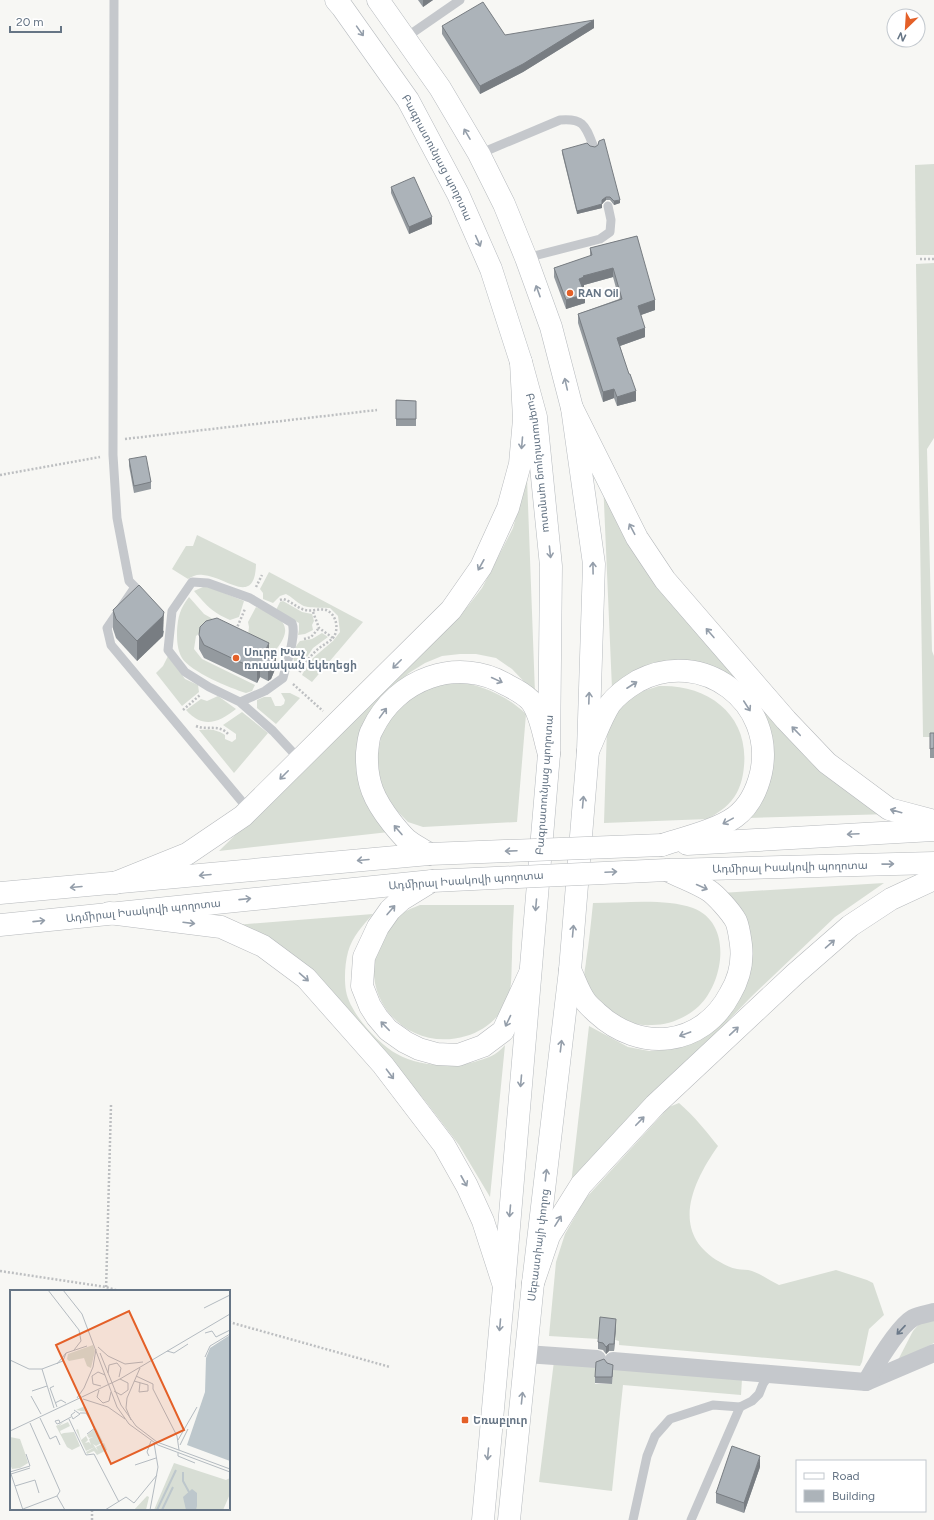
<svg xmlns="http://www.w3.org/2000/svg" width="934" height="1520" font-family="Figtree,'Noto Sans Armenian',sans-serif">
<rect width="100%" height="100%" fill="#f7f7f4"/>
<g fill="#d8ded5">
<path d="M934 164V255H916L915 165Z"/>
<path d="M934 263V438L927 449 932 651 934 656V737H923L916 264Z"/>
<path d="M527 478 535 693 512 669 496 658 476 654H460L442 656 425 663 409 673 388 692 358 740 356 755 357 770 389 832 219 851 468 606 482 588 513 528Z"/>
<path d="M603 480 628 539 891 814 748 818 771 763 718 671 612 689Z"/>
<path d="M197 535 256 564C255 608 225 576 203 575 197 574 193 576 188 579L172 569 186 546H193Z"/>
<path d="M269 572 363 622 312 682 302 675 303 673 313 658 333 641 340 632 338 616 330 608C323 607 308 609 302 605 296 602 292 597 286 594L280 596 273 603 263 599V593L260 589Z"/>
<path d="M203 587H209L244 601 239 617 230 620C212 612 207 606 194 591Z"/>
<path d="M189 597 204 614 220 623 202 631 196 636 194 649 202 659 255 685 252 691 246 693C230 688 191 672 182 658 177 649 177 640 177 631 178 616 180 609 189 597Z"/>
<path d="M283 601 302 612 312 614 314 621 312 625 313 630 305 634 298 635 299 630V623L276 610 280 602Z"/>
<path d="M256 607C280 617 297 624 275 651L248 635 249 627 248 622Z"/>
<path d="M322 633 328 637 313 648 299 669C290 658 292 651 300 641L312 639Z"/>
<path d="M168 656 185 679 198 685 199 692 182 706 156 673 163 666Z"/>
<path d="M467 683C490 689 509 698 526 714L517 822 423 827 408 822 397 811 387 798 381 784 378 768V753L381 737 387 723 408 698 436 684Z"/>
<path d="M659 686C707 684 749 714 744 766 743 778 740 790 732 800 726 808 717 813 708 819L604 823 607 727 613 711 637 693Z"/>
<path d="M281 693H290L300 698 276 724 257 708V700L264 697H271L275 706H281L284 704 285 700Z"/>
<path d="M218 696 236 709C218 723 203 729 186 710L201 699 207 701Z"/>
<path d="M242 712 268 733 234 773 199 730C209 729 216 729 225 735V739L232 742 236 739V734L223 725Z"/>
<path d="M884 883 835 917 751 997 571 1184 589 1026 628 1047 649 1051 662 1050 683 1045 743 989 721 893Z"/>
<path d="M593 903C624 903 665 898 693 908 733 923 724 982 699 1006 686 1018 669 1025 652 1025 638 1026 624 1022 612 1014 607 1010 599 1006 596 1001 592 995 586 985 585 979 583 974 586 966 586 961 589 942 591 923 593 903Z"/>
<path d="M420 905H514C513 922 512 940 512 957 511 974 513 992 504 1007 496 1021 481 1032 466 1036 407 1054 354 996 381 939 383 935 384 930 387 925 394 916 409 909 420 905Z"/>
<path d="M373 914C363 925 352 937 348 952 345 963 344 979 346 991 350 1013 378 1044 397 1054 418 1066 450 1068 474 1062 487 1058 496 1056 505 1045L490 1197 459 1145 426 1102 352 1013 324 983 223 926Z"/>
<path d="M679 1103C694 1116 706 1131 718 1146 692 1183 669 1233 720 1262 725 1265 731 1268 737 1269 742 1270 747 1269 752 1271 761 1274 770 1281 779 1285L836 1270 867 1280 873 1283 884 1315 869 1329 862 1362 860 1366 619 1345V1341L615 1340 549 1336 556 1262 565 1234 585 1199 669 1107Z"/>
<path d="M934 1318V1343L897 1362 913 1331 920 1323Z"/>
<path d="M554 1361 597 1365 595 1384H612L613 1368 742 1379 741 1395 623 1385 612 1491 539 1482Z"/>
</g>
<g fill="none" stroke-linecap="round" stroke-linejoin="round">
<defs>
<g id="primary">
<path id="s1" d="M336 0 342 7 408 100 458 194 491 269 521 362 536 417 551 566 549 754 504 1286 483 1520"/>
<path d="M378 0 440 88 479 154 504 204 526 258 551 327 572 408 594 564 588 751 570 970 533 1283 509 1520"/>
</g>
<g id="trunk">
<path d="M572 408 637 538 665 580 786 720 827 763 889 809 934 821"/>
<path d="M588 751C595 736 601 718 610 704 617 695 628 687 638 681 702 647 776 702 761 773 757 790 750 806 735 817 717 830 684 838 662 845"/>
<path d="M687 844 934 830"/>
<path d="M429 854C422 849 413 845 406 839 401 834 396 828 392 823 374 800 366 783 367 753 368 746 368 736 372 730 396 678 458 656 507 685 515 689 524 694 530 700 541 712 544 739 549 754"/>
<path id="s2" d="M670 870 934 863"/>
<path d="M115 883 187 854 243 816 451 610 481 567 508 508 520 464 524 419 521 362"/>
<path d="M427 884 401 900 390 910 378 927 364 957 362 986 370 1006 377 1017 388 1030 405 1042 419 1049 437 1054 458 1055 483 1046 503 1031 530 973"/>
<path d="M0 893 429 854"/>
<path d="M109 913 221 927 263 946 306 978 383 1065 444 1145 467 1186 483 1221 504 1286"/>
<path id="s3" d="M0 925 432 881"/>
<path d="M570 970C575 980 579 993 586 1002 589 1006 594 1010 597 1013 640 1053 702 1047 730 994 739 979 743 962 741 945 740 938 739 928 736 921 731 912 716 895 708 890 695 882 680 877 667 870"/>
<path d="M533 1283 549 1236 581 1185 655 1105 795 974 850 926 891 899 934 879"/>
</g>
</defs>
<use href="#primary" stroke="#b6babe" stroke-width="23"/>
<use href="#trunk" stroke="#b6b9bc" stroke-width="23"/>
<g stroke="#bdbfc1" stroke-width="2.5" stroke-dasharray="2 2" stroke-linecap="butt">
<path d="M920 259H934"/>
<path d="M125 439 377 410"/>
<path d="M0 475 100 457"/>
<path d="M256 587 262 575"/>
<path d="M280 600 283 599C291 601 297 608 305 610 313 612 322 607 328 611 337 616 339 630 333 638 329 642 323 645 318 649 310 656 304 664 299 673"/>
<path d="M313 612 319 628 333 638"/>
<path d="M236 630 245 609"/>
<path d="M304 639 311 637 319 628"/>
<path d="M293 684 323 711"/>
<path d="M183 710 200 695"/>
<path d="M196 726C208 731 219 723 229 735"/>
<path d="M0 1271 106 1287 119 1291"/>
<path d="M106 1291 111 1105"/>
<path d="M229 1322 390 1367"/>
<path d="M92 1520V1509"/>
</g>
<g stroke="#c5c8cc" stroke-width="9">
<path d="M114 0 113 455 117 518 129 581 135 587 107 628 111 645 249 810"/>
<path d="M405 38 460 0"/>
<path d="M479 154 560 120C583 118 585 125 593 145"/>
<path d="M526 258 600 239 610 232 611 220 608 206"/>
<path d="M240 702 265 691 283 678C286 665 297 635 292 623L250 598 208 583 192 582 172 611 168 650 185 672 209 687 240 702 273 731 300 760"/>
<path d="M633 1520 647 1456 655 1436 670 1419 713 1405 740 1407 752 1401 759 1394 763 1384 770 1374"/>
<path d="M691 1520 740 1407"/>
</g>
<g stroke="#c5c8cc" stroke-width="18">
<path d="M526 1354 597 1359"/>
<path d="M613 1361 866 1382 934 1353"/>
<path d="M866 1382C875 1366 898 1327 913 1318 919 1315 927 1314 934 1312"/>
</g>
<use href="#primary" stroke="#fff" stroke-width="22"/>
<use href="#trunk" stroke="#fff" stroke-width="22"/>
<defs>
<g id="trunk-bridge">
<path d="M429 854 662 845"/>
<path d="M432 881 667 870"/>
</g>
</defs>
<use href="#trunk-bridge" stroke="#b6b9bc" stroke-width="23" stroke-linecap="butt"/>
<use href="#trunk-bridge" stroke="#fff" stroke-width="22"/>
</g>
<g fill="#949a9f">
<path d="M418 0H433L423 7Z"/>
<path d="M442 26 505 35 594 28 523 72 480 94 442 34Z"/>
<path d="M562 150 620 203 614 205 610 200H606L602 204V208L577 214 562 153Z"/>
<path d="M391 187 432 224 409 234 391 193Z"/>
<path d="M637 236 655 310 641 315 645 337 620 346 636 401 617 406 614 398 603 402 578 323V314L619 299 613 277 584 285V287H582L585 303 566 309 554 277V268L590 256V248Z"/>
<path d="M396 400 416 401V426H396Z"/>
<path d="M129 459 151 482V489L134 493 129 466Z"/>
<path d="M113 610 164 631 163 636 137 661 116 638 113 629Z"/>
<path d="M199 635 269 651 276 667 271 679 268 681 260 677 257 683 204 658 199 649Z"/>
<rect x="930" y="733" width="4" height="25"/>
<path d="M616 1326 614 1351H609L606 1354 603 1350 598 1349V1342Z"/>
<path d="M613 1372 612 1384 595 1383V1377Z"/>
<path d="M760 1467 744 1513 716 1503V1493Z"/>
</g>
<g fill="#787d82">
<path d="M423 0H433L423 7Z"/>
<path d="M594 20V28L523 72 480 94V86Z"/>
<path d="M606 197V200L602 204V200Z"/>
<path d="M620 200V203L614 205V201Z"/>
<path d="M602 204V208L577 214V211Z"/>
<path d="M432 217V224L409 234V227Z"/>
<path d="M613 268V277L584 285V287L579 288V279L583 276Z"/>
<path d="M585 294V303L566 309V300Z"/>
<path d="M655 300V310L638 316V306Z"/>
<path d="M645 328V337L617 347V338Z"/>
<path d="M614 389V398L603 402V392Z"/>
<path d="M636 391V401L617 406V397Z"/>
<path d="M164 612 163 636 137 661V641Z"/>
<path d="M269 643V657L266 649Z"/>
<path d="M276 654V667L271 679 268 681V668Z"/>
<path d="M260 664V677L257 683V670Z"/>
<path d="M616 1319V1326L614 1351V1344Z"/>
<path d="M609 1344V1351L606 1354V1347Z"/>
<path d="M760 1456V1467L744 1513V1503Z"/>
</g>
<g fill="#acb3b9" stroke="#787d82">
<path d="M483 2 505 35 594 20 523 64 480 86 442 26Z"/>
<path d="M604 139 620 200 614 201 610 197H606L602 200V204L577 211 562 150 587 143 590 146 595 147 598 145 599 141Z"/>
<path d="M414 177 432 217 409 227 391 187Z"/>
<path d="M637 236 655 300 638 306 645 328 617 338 629 374H630L636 391 617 397 614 389 603 392 578 314 622 299 613 268 583 276 584 277 579 279 585 294 566 300 554 268 592 255 590 248Z"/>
<path d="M396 400 416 401V419H396Z"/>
<path d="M146 456 151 482 134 486 129 459Z"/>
<path d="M139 585 164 612 163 616 137 641 116 619 113 610Z"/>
<path d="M217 618 269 643 266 649 276 654 271 666 268 668 260 664 257 670 204 645 199 635 200 627 206 621Z"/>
<path d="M930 733H934V748L930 749Z"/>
<path d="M600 1317 616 1319 614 1344H609L606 1347 603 1343 598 1342Z"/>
<path d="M604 1359 607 1363 613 1365 612 1377H595L596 1362Z"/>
<path d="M732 1446 760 1456 744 1503 716 1493Z"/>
</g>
<defs><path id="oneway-shaft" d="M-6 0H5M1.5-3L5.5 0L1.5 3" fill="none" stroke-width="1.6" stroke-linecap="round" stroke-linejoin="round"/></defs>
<g stroke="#949eaa">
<use href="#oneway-shaft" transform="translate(360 31) rotate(55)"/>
<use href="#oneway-shaft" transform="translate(467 134) rotate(-120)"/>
<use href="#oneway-shaft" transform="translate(478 241) rotate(66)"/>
<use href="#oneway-shaft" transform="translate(538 291) rotate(-110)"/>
<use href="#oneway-shaft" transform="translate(566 384) rotate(-103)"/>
<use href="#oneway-shaft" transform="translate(522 443) rotate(95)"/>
<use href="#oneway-shaft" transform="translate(632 529) rotate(-118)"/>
<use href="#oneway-shaft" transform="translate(550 552) rotate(84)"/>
<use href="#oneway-shaft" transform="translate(481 565) rotate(119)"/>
<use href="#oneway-shaft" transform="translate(593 568) rotate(-91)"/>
<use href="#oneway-shaft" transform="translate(710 633) rotate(-131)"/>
<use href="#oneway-shaft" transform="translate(397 664) rotate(135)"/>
<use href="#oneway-shaft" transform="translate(497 680) rotate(25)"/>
<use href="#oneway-shaft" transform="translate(632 685) rotate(-33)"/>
<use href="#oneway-shaft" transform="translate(589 698) rotate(-88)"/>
<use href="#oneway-shaft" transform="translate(747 706) rotate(57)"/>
<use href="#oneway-shaft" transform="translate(383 713) rotate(-54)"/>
<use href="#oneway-shaft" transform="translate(796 731) rotate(-134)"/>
<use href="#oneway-shaft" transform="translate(284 775) rotate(135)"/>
<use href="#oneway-shaft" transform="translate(583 802) rotate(-85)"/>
<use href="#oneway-shaft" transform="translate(896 811) rotate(-164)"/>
<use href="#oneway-shaft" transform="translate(728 821) rotate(151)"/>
<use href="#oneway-shaft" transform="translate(398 830) rotate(-131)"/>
<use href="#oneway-shaft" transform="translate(853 834) rotate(177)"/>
<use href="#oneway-shaft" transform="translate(511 851) rotate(178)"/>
<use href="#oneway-shaft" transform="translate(363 860) rotate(175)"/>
<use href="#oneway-shaft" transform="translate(888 864) rotate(-1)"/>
<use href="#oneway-shaft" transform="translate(611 872) rotate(-3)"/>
<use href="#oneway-shaft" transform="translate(205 875) rotate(175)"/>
<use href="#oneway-shaft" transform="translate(76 887) rotate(175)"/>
<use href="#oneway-shaft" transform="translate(702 887) rotate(24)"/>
<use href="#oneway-shaft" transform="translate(245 899) rotate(-6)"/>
<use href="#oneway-shaft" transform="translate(536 905) rotate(95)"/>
<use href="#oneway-shaft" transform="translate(391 910) rotate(-49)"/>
<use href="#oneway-shaft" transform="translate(39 921) rotate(-6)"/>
<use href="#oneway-shaft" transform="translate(189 923) rotate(7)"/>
<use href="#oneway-shaft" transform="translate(573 931) rotate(-85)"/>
<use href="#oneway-shaft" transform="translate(830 944) rotate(-41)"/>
<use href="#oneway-shaft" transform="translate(304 977) rotate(41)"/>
<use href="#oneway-shaft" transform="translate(508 1021) rotate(115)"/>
<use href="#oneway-shaft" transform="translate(385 1026) rotate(-134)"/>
<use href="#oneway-shaft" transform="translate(734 1031) rotate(-43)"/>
<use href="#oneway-shaft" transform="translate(685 1034) rotate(160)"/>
<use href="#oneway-shaft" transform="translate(561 1046) rotate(-83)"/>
<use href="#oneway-shaft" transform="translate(390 1074) rotate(53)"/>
<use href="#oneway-shaft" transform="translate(521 1081) rotate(95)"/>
<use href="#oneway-shaft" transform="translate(640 1121) rotate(-46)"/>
<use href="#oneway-shaft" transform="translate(546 1175) rotate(-83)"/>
<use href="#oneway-shaft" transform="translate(464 1181) rotate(61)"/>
<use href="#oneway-shaft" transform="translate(510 1211) rotate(95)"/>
<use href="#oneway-shaft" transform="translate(558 1221) rotate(-58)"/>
<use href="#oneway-shaft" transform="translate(500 1325) rotate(95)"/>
<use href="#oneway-shaft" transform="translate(522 1398) rotate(-84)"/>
<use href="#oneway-shaft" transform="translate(488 1454) rotate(95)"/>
</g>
<use stroke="#6b7989" href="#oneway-shaft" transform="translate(901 1330) rotate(133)"/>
<g fill="#e46028" stroke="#fff" stroke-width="1.5">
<circle cx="570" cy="293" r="4"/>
<circle cx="236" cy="658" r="4"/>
<rect x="461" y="1416" width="8" height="8" rx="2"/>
</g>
<g text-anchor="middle" stroke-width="4" stroke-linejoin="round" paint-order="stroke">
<g font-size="11" fill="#667585" stroke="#fff">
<text dy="4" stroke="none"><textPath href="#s1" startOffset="188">Բագրատունյաց պողոտա</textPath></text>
<text dy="4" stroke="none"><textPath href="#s1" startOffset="512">Բագրատունյաց պողոտա</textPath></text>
<text transform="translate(544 785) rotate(-86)" y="4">Բագրատունյաց պողոտա</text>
<text dy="4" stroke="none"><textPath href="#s2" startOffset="120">Ադմիրալ Իսակովի պողոտա</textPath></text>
<text transform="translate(466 880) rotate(-4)" y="4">Ադմիրալ Իսակովի պողոտա</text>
<text dy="4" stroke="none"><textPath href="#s3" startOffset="144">Ադմիրալ Իսակովի պողոտա</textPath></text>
<text transform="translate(538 1245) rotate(-83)" y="4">Սեբաստիայի փողոց</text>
</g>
<g font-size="11" font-weight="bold" fill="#667585" stroke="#fff" text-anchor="start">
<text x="578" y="297">RAN Oil</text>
<text x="244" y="656">Սուրբ Խաչ<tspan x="244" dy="13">ռուսական եկեղեցի</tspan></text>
<text x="473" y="1424">Եռաբլուր</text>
</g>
</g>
<g transform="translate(10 1290)">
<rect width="220" height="220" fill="#f7f7f4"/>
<path d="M83 55 85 61 81 78 77 76 74 68 59 71 57 69 58 64ZM75 116 93 152 86 156 83 154 85 157 76 161 66 140 68 139 71 150 76 146 78 150 75 153 79 152 81 155 79 149 83 147 79 148 77 145 86 138 77 122 66 120ZM54 132 49 136 58 132 60 136 50 141 51 144 54 143 57 149 54 143 64 142 70 156 62 160 57 157 46 136ZM0 147 10 149 15 163 18 173 10 178 2 179 0 174ZM94 153 97 160 87 165 84 161 77 164 76 162 85 157 88 161 86 157ZM164 173 216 190 220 188V204L213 220H144ZM137 206 139 207 136 220H124Z" fill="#d8ded5"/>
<path d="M220 45V171L177 155 195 102 196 68 200 58ZM182 199 187 203V216L186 220H176L173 207Z" fill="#bdc7cc"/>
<path fill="none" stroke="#bdc7cc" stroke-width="2" d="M173 182V191L179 202M147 220 166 180M152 220 163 197"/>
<path fill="none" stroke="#b4bbc1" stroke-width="1" d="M38 0 69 40 71 51 64 60M53 0 72 24 107 117 119 134 148 155 220 182M194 18 220 5M195 43 202 41 206 47 220 40M88 57 98 66 115 74 133 72M157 61 164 63 178 54M90 63 111 115 126 136 147 152 220 179M195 67 200 56 220 44M0 70 19 79H32L53 71 56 63M47 74 56 63 77 56M32 79 44 118M98 83 99 75 107 73 111 78 109 87M126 86 143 94V99L167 146 169 160M124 91 138 95V101L129 102 130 93M44 96 40 98 47 117M91 96 83 94 82 86 88 82 95 85M89 100 87 107 93 113 99 111 101 102M22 101 37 96M104 101 111 105 118 100V93L110 89M21 106 31 124M67 108 74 98 83 77 86 59M73 109 98 117 115 129M45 113 51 110 56 113M64 120 70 124 63 129 61 125 65 122M70 123H76L85 138 77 144M30 128 40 149 46 146 50 155M59 129 76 165 84 164 109 212M121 130 116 118 117 108 130 78M20 133 50 201 47 206 55 220M50 133 49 130 45 131 47 134 50 133 61 127M0 141 110 89 220 24M168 150 187 117M170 155 178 139M168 163V166L185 173M139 166 137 162 141 151M125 175 146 168M0 181 13 220M0 182 20 176 16 164M1 184 20 178M5 196 25 190 29 203M13 219 47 206M95 220 116 207 124 213 147 185M140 220 148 177 144 153"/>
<path fill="#e46028" fill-opacity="0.15" stroke="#e46028" stroke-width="2" d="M119 21 174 140 101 174 46 55Z"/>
<rect width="220" height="220" fill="none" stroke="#667585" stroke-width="2"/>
</g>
<rect x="796" y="1460" width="130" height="52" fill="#ffffff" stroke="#c2c8ce"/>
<rect x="804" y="1473" width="20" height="6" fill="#ffffff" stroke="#c2c8ce"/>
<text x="832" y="1480" font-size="12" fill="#667585">Road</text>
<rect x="804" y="1490" width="20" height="12" fill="#acb3b9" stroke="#c2c8ce"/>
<text x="832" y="1500" font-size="12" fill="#667585">Building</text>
<g transform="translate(906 28) rotate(205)"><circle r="19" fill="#ffffff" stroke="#c2c8ce"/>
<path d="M0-3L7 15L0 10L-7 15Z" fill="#e46028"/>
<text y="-6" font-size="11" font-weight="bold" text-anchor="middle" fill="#667585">N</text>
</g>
<path d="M10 26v6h51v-6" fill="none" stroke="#667585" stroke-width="2"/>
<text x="16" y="26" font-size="12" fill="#667585" stroke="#ffffff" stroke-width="3" paint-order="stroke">20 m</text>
</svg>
